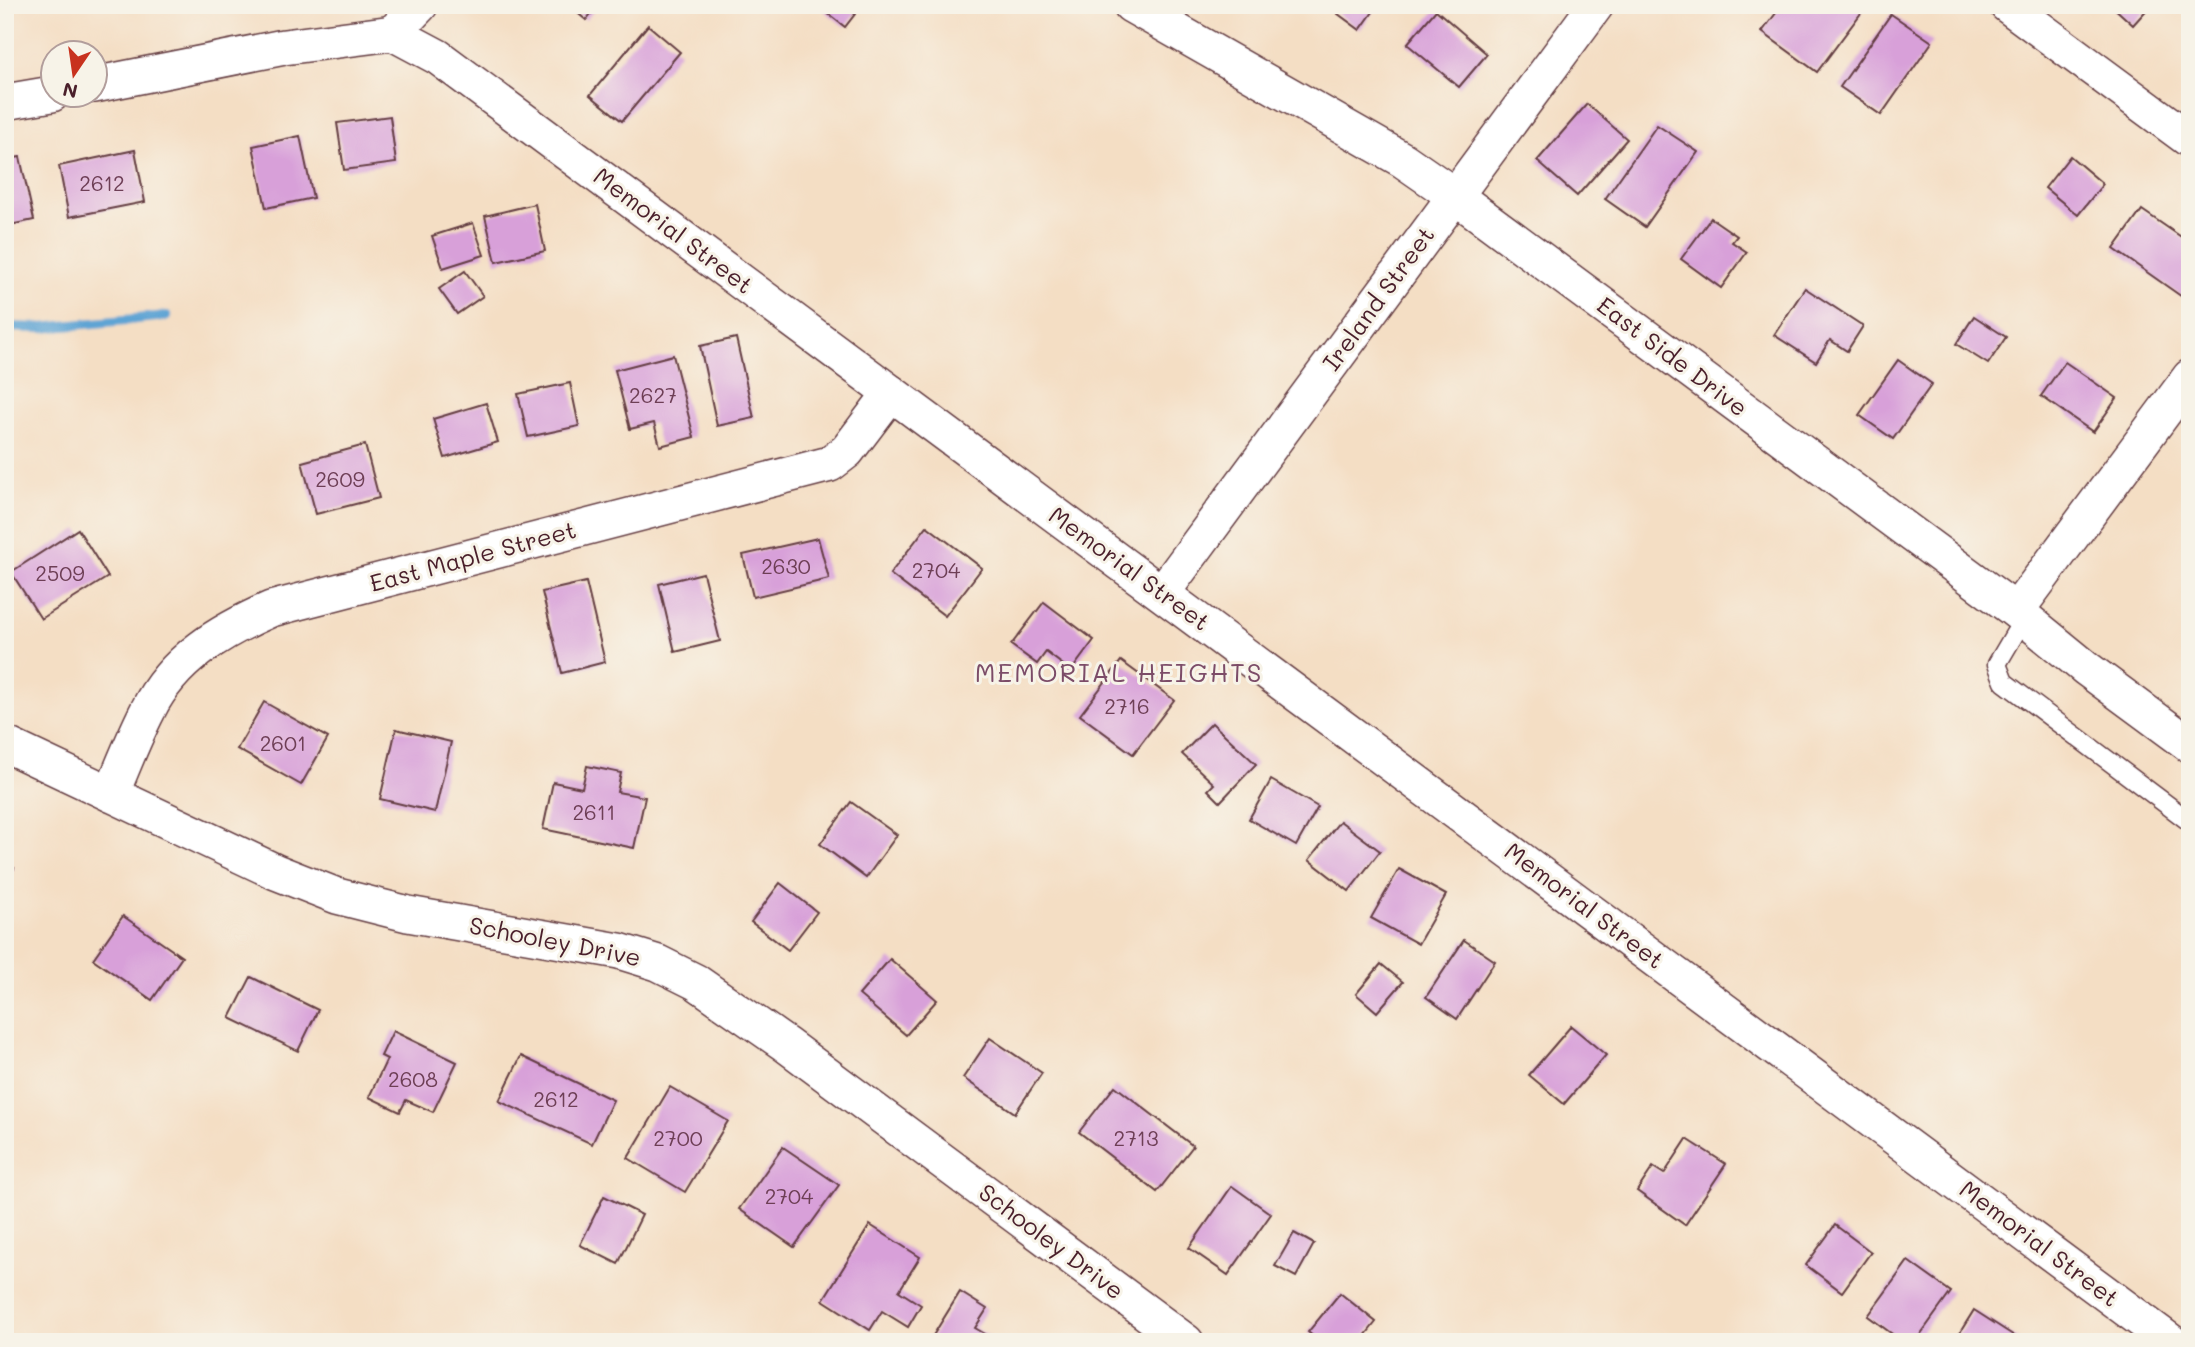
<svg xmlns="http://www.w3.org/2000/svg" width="2195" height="1347" font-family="Mali,sans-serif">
<rect width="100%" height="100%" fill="#f7f3e8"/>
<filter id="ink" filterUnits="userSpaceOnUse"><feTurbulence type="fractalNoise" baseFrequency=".0143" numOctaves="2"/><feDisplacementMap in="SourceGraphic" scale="14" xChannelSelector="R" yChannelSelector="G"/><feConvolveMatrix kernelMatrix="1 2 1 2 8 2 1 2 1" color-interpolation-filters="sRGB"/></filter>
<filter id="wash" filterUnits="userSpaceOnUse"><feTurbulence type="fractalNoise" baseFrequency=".00686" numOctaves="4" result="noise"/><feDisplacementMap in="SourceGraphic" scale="28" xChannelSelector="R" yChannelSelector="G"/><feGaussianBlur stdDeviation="1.57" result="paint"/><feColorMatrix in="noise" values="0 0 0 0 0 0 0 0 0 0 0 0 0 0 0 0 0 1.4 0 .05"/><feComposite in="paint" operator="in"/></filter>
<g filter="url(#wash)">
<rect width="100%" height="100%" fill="#f4dec4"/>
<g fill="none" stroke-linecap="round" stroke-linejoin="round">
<path stroke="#5ea4d4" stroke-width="10" d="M5 327 42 328 167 316"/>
</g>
<g id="blocks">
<g fill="#d8a0d9">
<path d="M568 5H598L586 20Z"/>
<path d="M817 5H862L845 27Z"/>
<path d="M1326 5H1378L1360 30Z"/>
<path d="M1782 5H1867L1817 72 1762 32Z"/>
<path d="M2111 5H2151L2133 25Z"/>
<path d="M1436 10 1487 54 1459 87 1407 44Z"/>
<path d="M1891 14 1932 42 1881 115 1840 87Z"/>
<path d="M648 25 680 52 622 121 590 95Z"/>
<path d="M1587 104 1627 139 1577 196 1537 161Z"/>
<path d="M390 116 396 163 344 170 337 123Z"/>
<path d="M1657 125 1698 152 1645 227 1605 199Z"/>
<path d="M300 136 313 198 266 208 253 146Z"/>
<path d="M135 150 145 202 69 217 59 166Z"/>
<path d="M2070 156 2103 184 2078 215 2045 188Z"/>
<path d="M20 157 34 220 5 226V160Z"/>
<path d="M535 204 545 251 496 262 485 216Z"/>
<path d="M2142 210 2190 243V293L2185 299 2114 249Z"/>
<path d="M1711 218 1737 236 1732 242 1747 252 1721 288 1681 259Z"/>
<path d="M473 223 484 255 443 268 432 236Z"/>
<path d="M465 271 483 296 457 314 439 289Z"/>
<path d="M1805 288 1863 326 1847 351 1830 340 1816 362 1774 335Z"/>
<path d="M1974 316 2006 337 1988 364 1956 344Z"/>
<path d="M736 338 754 418 717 426 700 346Z"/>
<path d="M673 355 694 437 660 446 654 423 630 429 615 370Z"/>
<path d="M1898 360 1932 384 1893 439 1859 415Z"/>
<path d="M2065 362 2117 398 2093 432 2041 396Z"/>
<path d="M570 383 579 426 528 437 518 394Z"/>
<path d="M486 403 498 442 445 458 433 419Z"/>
<path d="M365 445 379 498 316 514 302 462Z"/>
<path d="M927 526 982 568 945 616 890 574Z"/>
<path d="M78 529 108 577 41 619 11 572Z"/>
<path d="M818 538 829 579 753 597 743 555Z"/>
<path d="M703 573 720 641 675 652 659 584Z"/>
<path d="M586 582 605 662 562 673 542 592Z"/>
<path d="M1044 602 1094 640 1071 671 1046 652 1037 664 1011 645Z"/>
<path d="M1121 661 1174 700 1133 754 1080 715Z"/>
<path d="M264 702 328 738 301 785 237 749Z"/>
<path d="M1212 723 1256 764 1220 802 1208 790 1214 784 1182 754Z"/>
<path d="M396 729 451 742 435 812 380 799Z"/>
<path d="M587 766 621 773 617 792 645 797 634 848 543 829 553 782 582 788Z"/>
<path d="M1271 780 1318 807 1296 846 1249 819Z"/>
<path d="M851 802 897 835 866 878 820 844Z"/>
<path d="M1340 821 1380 851 1349 891 1309 860Z"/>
<path d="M5 864 14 868 5 887Z"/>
<path d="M1399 869 1446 895 1418 944 1371 918Z"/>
<path d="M780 883 817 912 788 950 751 922Z"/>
<path d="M123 916 182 957 152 1000 93 959Z"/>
<path d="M1464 940 1495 961 1457 1019 1426 997Z"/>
<path d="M890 959 937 1000 906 1035 859 995Z"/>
<path d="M1381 964 1403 982 1377 1012 1356 994Z"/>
<path d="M251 977 318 1010 298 1051 230 1018Z"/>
<path d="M1571 1026 1606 1055 1564 1104 1529 1075Z"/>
<path d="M393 1031 457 1062 433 1112 406 1100 400 1112 369 1097 387 1059 381 1056Z"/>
<path d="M990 1038 1042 1073 1015 1113 963 1078Z"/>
<path d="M521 1056 613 1100 592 1144 499 1101Z"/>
<path d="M1115 1086 1193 1146 1157 1192 1079 1132Z"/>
<path d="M670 1087 728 1121 685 1192 628 1158Z"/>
<path d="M1687 1139 1726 1164 1685 1225 1637 1191 1653 1167 1664 1174Z"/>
<path d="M783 1147 839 1185 794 1247 739 1209Z"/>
<path d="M1232 1186 1271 1214 1228 1275 1189 1248Z"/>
<path d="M604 1196 642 1215 618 1264 580 1245Z"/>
<path d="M870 1225 920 1257 899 1291 921 1305 908 1327 882 1311 870 1330 823 1300Z"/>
<path d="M1835 1225 1871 1252 1842 1292 1806 1265Z"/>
<path d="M1294 1233 1314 1244 1296 1277 1275 1266Z"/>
<path d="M1908 1261 1951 1292 1915 1342H1903L1868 1316Z"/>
<path d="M960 1292 987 1309 975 1328 999 1342H929Z"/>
<path d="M1340 1293 1376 1322 1360 1342H1320L1308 1332Z"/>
<path d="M1974 1310 2019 1339 2017 1342H1954Z"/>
</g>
</g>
</g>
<g filter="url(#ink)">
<use href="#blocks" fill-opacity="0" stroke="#643c42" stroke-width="2"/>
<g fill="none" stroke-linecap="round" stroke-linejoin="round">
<defs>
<path id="service" d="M2024 618 1997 664 2004 682 2190 822"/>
<g id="minor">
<path d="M1131 5 1403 160 1455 196 2016 611 2087 669 2190 745"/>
<path d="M2007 5 2190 140"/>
<path d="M393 33 420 5"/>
<path d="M94 85 284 47 393 33 438 57 2171 1342"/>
<path d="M5 102 52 94"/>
<path d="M1162 593 1596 5"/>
<path d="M2016 611 2190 377"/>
<path d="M5 744 276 872 337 896 408 914 619 951 658 963 696 982 785 1044 1186 1342"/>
<path d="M111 794C123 766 134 737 148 710 173 659 221 631 271 609L830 464 847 451 891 393"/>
</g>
</defs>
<use href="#service" stroke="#643c42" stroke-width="21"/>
<use href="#minor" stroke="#643c42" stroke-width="38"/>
<use href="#service" stroke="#fff" stroke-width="18"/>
<use href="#minor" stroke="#fff" stroke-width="35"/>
</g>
</g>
<g text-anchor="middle" stroke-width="6" stroke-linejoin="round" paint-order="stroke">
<g font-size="21" fill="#6e3f56">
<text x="102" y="191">2612</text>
<text x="653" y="403">2627</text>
<text x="340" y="487">2609</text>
<text x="786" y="574">2630</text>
<text x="936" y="578">2704</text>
<text x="60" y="581">2509</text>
<text x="1127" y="714">2716</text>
<text x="283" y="751">2601</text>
<text x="594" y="820">2611</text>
<text x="413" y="1087">2608</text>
<text x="556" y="1107">2612</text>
<text x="678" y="1146">2700</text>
<text x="1136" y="1146">2713</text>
<text x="789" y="1204">2704</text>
</g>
<g font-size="24" fill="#4a1f2b" stroke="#f7f3e8">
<text transform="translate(673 231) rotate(37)" y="8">Memorial Street</text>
<text transform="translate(1379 299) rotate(-54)" y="8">Ireland Street</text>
<text transform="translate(1672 357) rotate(37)" y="8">East Side Drive</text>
<text transform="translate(473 557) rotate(-15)" y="8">East Maple Street</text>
<text transform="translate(1129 569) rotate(36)" y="8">Memorial Street</text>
<text transform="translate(1584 906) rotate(37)" y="8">Memorial Street</text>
<text transform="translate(555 942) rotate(11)" y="8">Schooley Drive</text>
<text transform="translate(1051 1242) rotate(37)" y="8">Schooley Drive</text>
<text transform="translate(2039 1244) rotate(37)" y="8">Memorial Street</text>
</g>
<g font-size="26" letter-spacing="2" fill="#7c4c68" stroke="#f7f3e8">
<text x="1119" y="682">MEMORIAL HEIGHTS</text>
</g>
</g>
<rect width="2195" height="1347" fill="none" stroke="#f7f3e8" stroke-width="28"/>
<g transform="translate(74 74) rotate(193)"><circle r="33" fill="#f7f3e8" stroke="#b29e9c" stroke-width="2"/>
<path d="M0-5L12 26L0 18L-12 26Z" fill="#c8321e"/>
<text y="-10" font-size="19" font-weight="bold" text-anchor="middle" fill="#4a1f2b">N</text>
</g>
</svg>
